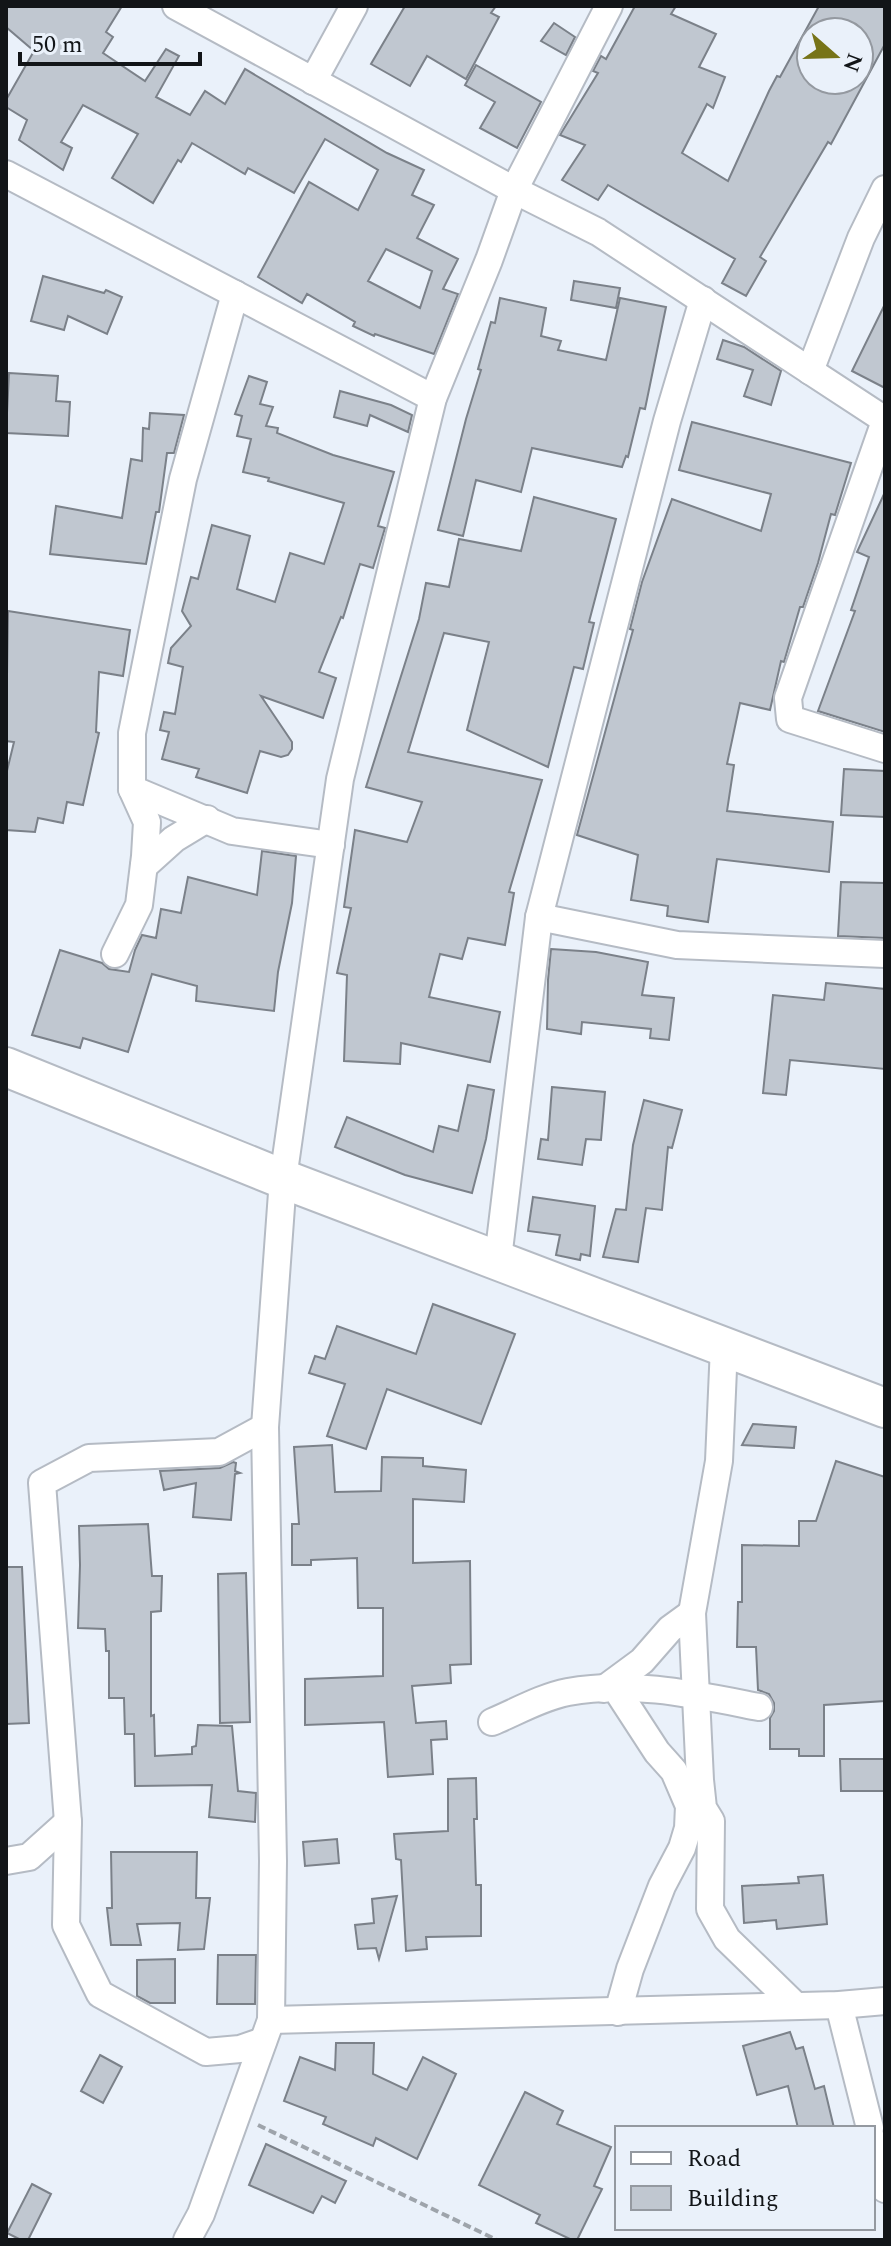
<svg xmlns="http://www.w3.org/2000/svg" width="891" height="2246" font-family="Spectral,serif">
<rect width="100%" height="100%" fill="#eaf1fa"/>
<g fill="#c0c7d0" stroke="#7b8189" stroke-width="2" fill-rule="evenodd">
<path d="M6 6H122L106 32 113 37 103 53 145 81 166 49 179 56 156 97 190 115 205 91 225 104 245 69 387 153 424 170 412 195 434 205 417 238 458 259 443 289 458 294 434 354 375 334 374 336 353 326 355 322 307 294 302 303 258 277 309 182 358 210 378 170 325 139 294 193 248 168 245 174 192 143 181 162 178 160 153 203 112 178 138 134 83 105 61 142 72 148 63 170 19 140 27 120 6 107V100L34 51 6 27ZM386 249 432 271 420 308 368 281Z"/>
<path d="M405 6H496L491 13 499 17 466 79 427 56 410 86 371 64Z"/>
<path d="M635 6H676L671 14 716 34 699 67 725 77 713 108 707 104 682 153 728 181 769 91 777 76 780 77 819 6H885V44L831 144 828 142 760 257 766 261 746 296 722 283 735 259 608 185 598 200 562 180 585 145 560 135 598 73 593 71 601 56 606 59ZM811 32H859V80H811Z"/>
<path d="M554 23 575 37 566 55 541 41Z"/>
<path d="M476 65 541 102 517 148 480 128 495 102 465 85Z"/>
<path d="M43 276 104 293 106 290 122 297 107 334 68 316 64 330 31 321Z"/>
<path d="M574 281 620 288 616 308 571 300Z"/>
<path d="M500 298 546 308 541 336 561 341 558 350 606 360 620 298 666 307 645 409 640 408 628 457 626 456 622 467 532 448 521 492 476 480 463 536 438 530 466 419 481 370 478 369 491 322 495 323Z"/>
<path d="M885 304V388L852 371Z"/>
<path d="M723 340 744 347 781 371 771 405 744 396 753 370 717 359Z"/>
<path d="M9 373 58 376 56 401 70 402 68 436 6 433Z"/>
<path d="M249 376 267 382 260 404 273 407 266 426 278 428 277 433 333 455 394 472 378 526 385 528 373 568 360 564 343 618 341 617 319 672 336 678 323 718 261 696 292 742V749L288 755 281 757 260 751 247 793 196 777 199 769 162 759 169 732 160 730 164 712 175 714 183 667 168 663 171 648 191 626 182 611 191 577 198 579 212 525 250 536 237 589 275 602 290 553 324 564 344 503 268 481 269 478 243 472 251 439 237 436 242 416 235 414Z"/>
<path d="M340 391 391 405 412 415 408 432 370 415 367 426 334 417Z"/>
<path d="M150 413 184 415 174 453H167L159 512H156L146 564 50 554 56 506 122 518 131 459 142 461 143 428 149 429Z"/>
<path d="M692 422 851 463 835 515 831 514 818 563 803 607H800L784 662 781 661 770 710 740 703 727 764 734 765 727 811 833 822 829 872 717 859 708 922 667 916 668 906 631 900 638 855 577 835 633 630 630 629 642 582 672 499 761 531 771 494 679 470Z"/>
<path d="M885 492V732L818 711 855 611 851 610 869 557 857 552Z"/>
<path d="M534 497 616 519 589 622 594 623 583 669 574 667 548 767 467 730 489 642 444 633 408 752 542 780 509 892 514 893 505 945 468 938 462 959 440 954 429 997 500 1012 490 1062 401 1043 400 1064 344 1061 347 975 337 973 351 908 344 907 355 830 407 842 422 802 366 787 419 619 426 583 449 587 459 539 521 551Z"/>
<path d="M8 611 130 630 123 676 99 672 96 732 99 733 83 805 67 802 63 823 38 818 35 832 6 830V775L14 742 6 741Z"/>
<path d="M844 769 885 771V817L841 815Z"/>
<path d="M262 851 296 856 292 903 278 972 274 1011 196 1001 197 986 152 974 128 1052 83 1038 80 1048 32 1035 60 950 102 963 109 969 129 972 135 950 142 935 156 938 161 909 181 913 188 877 257 895Z"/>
<path d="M841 882 885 883V938L838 936Z"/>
<path d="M551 949 596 952 648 962 642 995 674 998 669 1040 650 1038 651 1029 582 1022 581 1034 547 1029 548 980Z"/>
<path d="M826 983 885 989V1069L790 1060 786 1095 763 1093 773 995 824 1000Z"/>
<path d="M468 1085 494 1090 486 1139 472 1193 405 1175 335 1147 347 1117 433 1152 439 1126 458 1131Z"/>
<path d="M552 1087 605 1092 601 1140 586 1139 582 1165 538 1159 541 1139 548 1140Z"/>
<path d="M644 1100 682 1110 672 1148 668 1147 662 1210 646 1208 638 1262 603 1257 616 1209 626 1210 633 1145Z"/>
<path d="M533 1197 595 1206 590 1256 581 1254 580 1260 556 1255 560 1235 528 1231Z"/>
<path d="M433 1304 515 1334 481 1424 387 1389 366 1449 327 1436 345 1384 309 1373 315 1356 325 1359 337 1326 416 1354Z"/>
<path d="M753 1424 796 1427 794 1448 742 1445Z"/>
<path d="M332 1445 335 1492 381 1491 382 1457 423 1458V1466L466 1470 464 1502 413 1499V1563L470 1561 471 1664 450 1665 451 1683 412 1686 416 1723 446 1721 447 1739 431 1740 433 1774 388 1777 384 1722 305 1725V1679L383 1676V1608H358L357 1558 311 1560V1565H292V1524H299L294 1447Z"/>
<path d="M836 1461 885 1477V1701L824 1705V1756H799V1749H770V1718L774 1711V1703L769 1694 758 1690 756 1647H737L738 1602H742V1545L799 1546V1521H816Z"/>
<path d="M233 1462 236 1463 235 1471 240 1473 235 1474 231 1520 193 1517 196 1483 164 1490 160 1471 220 1468Z"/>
<path d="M148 1524 152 1576H162L161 1611 151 1612V1716L154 1715 155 1756 192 1754V1747L196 1746 198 1725 232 1726 238 1791 256 1793 255 1822 209 1817 212 1785 135 1786 134 1734H125L124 1698H109V1651H106L105 1629 78 1628 80 1565 79 1526Z"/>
<path d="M6 1567H22L29 1723 6 1724Z"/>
<path d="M246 1573 250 1722 220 1723 218 1574Z"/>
<path d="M840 1759H885V1791H841Z"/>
<path d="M476 1778 477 1819H474L476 1885H481V1936L426 1937 427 1949 406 1951 401 1860 396 1859 394 1834 448 1831V1779Z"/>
<path d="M337 1839 339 1863 305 1866 303 1842Z"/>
<path d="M111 1852H197L196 1898H210L204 1949 178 1950 180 1923 137 1924 141 1945H111L107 1908H112Z"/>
<path d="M823 1875 827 1924 777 1929 776 1920 744 1923 742 1886 799 1883 798 1877Z"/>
<path d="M397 1896 379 1959 376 1948 358 1949 355 1925 374 1923 372 1899Z"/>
<path d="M218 1955H256L255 2004H217Z"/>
<path d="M175 1959V2003H150L137 1996V1960Z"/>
<path d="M790 2032 796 2049 803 2047 815 2089 824 2086 834 2128H798L788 2086 757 2095 743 2046Z"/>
<path d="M336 2043H374L373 2074 407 2090 423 2057 456 2074 417 2159 376 2138 373 2146 323 2124 326 2117 284 2101 300 2057 335 2070Z"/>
<path d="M100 2055 122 2067 103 2103 81 2091Z"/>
<path d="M525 2092 563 2111 557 2124 611 2147 594 2186 602 2189 577 2240H572L536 2223 540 2215 479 2185Z"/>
<path d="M266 2144 346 2181 335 2203 322 2196 313 2213 249 2185Z"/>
<path d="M32 2184 51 2194 28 2240H21L7 2233Z"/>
</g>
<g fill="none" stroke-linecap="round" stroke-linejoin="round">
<defs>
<g id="street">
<path d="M176 6 514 190 598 232 885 420"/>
<path d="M313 81 354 6"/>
<path d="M6 174 433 398"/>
<path d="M235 294 183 479 132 733V789L232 831 331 845"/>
<path d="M810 371 861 238 885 189"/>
<path d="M885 421 788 698 790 719 885 749"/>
<path d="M144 866 174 839 207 819"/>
<path d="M539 917 677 945 885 954"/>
<path d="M115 954 139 905 145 856 147 822 132 789"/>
<path d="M498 1259 539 917 667 421 703 300"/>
<path d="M724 1346 719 1461 692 1613 700 1780 703 1808 711 1821 710 1909 727 1939 796 2006"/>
<path d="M604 1689 642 1661 670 1629 692 1613"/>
<path d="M616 1689 657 1752 674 1771 689 1806 688 1828 682 1848 662 1886 630 1969 618 2012"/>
<path d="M492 1722C516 1712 542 1697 568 1692 631 1680 697 1695 759 1707"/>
<path d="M6 1861 29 1857 68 1822"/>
<path d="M839 2005 870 2128"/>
<path d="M271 2020 839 2005 885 2001"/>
<path d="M263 2041 240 2049 206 2052 100 1994 66 1925 68 1822 42 1483 89 1458 219 1452 265 1427"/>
<path d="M873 2141 885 2189"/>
<path d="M187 2240 201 2214 271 2020 273 1861 265 1427 283 1179 340 779 433 398 489 260 514 190 609 6"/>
</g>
<path id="secondary" d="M6 1067 283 1179 885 1408"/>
</defs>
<use href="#street" stroke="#b5bbc4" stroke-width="30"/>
<use href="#secondary" stroke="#b5bbc4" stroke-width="42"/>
<path stroke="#9ea4ab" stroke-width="4" stroke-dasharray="8 4" stroke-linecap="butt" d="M258 2125 497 2240"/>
<use href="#street" stroke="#fff" stroke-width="26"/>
<use href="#secondary" stroke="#fff" stroke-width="38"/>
</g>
<rect width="891" height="2246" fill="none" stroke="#121518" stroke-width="16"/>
<rect x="615" y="2126" width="260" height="104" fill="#eaf1fa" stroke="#9499a0" stroke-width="2"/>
<rect x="631" y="2152" width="40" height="12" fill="#ffffff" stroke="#9499a0" stroke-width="2"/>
<text x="687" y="2166" font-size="24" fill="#121518">Road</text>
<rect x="631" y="2186" width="40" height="24" fill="#c0c7d0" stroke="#9499a0" stroke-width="2"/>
<text x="687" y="2206" font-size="24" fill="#121518">Building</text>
<g transform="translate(835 56) rotate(110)"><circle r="38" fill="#eaf1fa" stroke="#9499a0" stroke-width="2"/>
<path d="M0-6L14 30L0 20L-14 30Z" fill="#777418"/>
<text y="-12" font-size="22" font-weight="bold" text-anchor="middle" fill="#121518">N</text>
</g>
<path d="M20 52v12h180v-12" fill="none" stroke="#121518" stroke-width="4"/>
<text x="32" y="52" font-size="24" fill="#121518" stroke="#eaf1fa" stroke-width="6" paint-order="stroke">50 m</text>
</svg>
